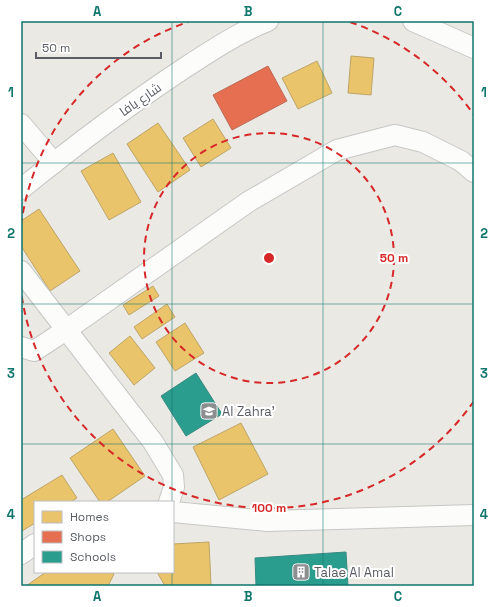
<svg xmlns="http://www.w3.org/2000/svg" width="495" height="607" font-family="'Space Grotesk',Cairo,sans-serif">
<rect width="100%" height="100%" fill="#eae9e4"/>
<g fill="#e9c46a" stroke="#bea568">
<path d="M351 56 374 58 371 95 348 93Z"/>
<path d="M317 61 332 93 298 109 282 78Z"/>
<path d="M213 119 231 148 201 167 183 138Z"/>
<path d="M158 123 190 170 158 192 127 144Z"/>
<path d="M113 153 141 202 109 220 81 171Z"/>
<path d="M39 209 80 271 50 291 21 246V221Z"/>
<path d="M153 286 159 296 129 315 123 305Z"/>
<path d="M167 304 175 317 142 339 134 327Z"/>
<path d="M185 323 204 353 175 371 156 342Z"/>
<path d="M130 336 155 368 134 385 109 353Z"/>
<path d="M241 423 268 474 219 500 193 447Z"/>
<path d="M113 429 145 476 107 502H100L70 458Z"/>
<path d="M62 475 77 498 70 502H35V523L22 531 21 529V500Z"/>
<path d="M209 542 211 585 209 586H165L157 572H173V544Z"/>
<path d="M46 572H109L114 574 108 586H26Z"/>
</g>
<path fill="#e76f51" stroke="#bc6a56" d="M268 66 287 101 232 130 213 95Z"/>
<g fill="#2a9d8f" stroke="#388a82">
<path d="M196 373 222 414 186 436 161 396Z"/>
<path d="M346 552 348 586H256L255 558Z"/>
</g>
<g fill="none" stroke-linecap="round" stroke-linejoin="round">
<defs>
<g id="minor">
<path d="M413 21 474 48"/>
<path d="M21 124 54 163"/>
<path d="M21 189C73 147 127 106 183 69 209 52 239 32 268 21"/>
<path d="M21 271 153 442 173 475 174 487 169 502"/>
<path d="M21 347 34 351 66 330 248 202 337 150 395 135 423 142 461 161 474 172"/>
<path d="M173 512 268 521 474 515"/>
<path d="M21 554 35 544"/>
</g>
</defs>
<use href="#minor" stroke="#c7c7c6" stroke-width="22"/>
<use href="#minor" stroke="#fcfcfb" stroke-width="20"/>
</g>
<path fill="none" stroke="#0f766e" stroke-width="1" stroke-opacity="0.55" d="M172 21V502M323 21V586M21 163H474M21 304H474M21 444H474M172 572V586"/>
<g fill="none" stroke="#d62828" stroke-width="2" stroke-dasharray="7 5">
<circle cx="269" cy="258" r="125"/>
<path d="M474 401A250 250 0 0 1 21 291M21 225A250 250 0 0 1 188 22M350 22A250 250 0 0 1 474 115"/>
</g>
<defs>
<symbol id="school-square" viewBox="-11 -11 22 22"><rect x="-9" y="-9" width="18" height="18" rx="4" fill="#8c8e90" stroke="#fff"/><path d="M0-5L7-2L0 1L-7-2ZM-4 1L0 2.5L4 1V4Q0 6-4 4Z" fill="#fff"/></symbol>
<symbol id="building-square" viewBox="-11 -11 22 22"><rect x="-9" y="-9" width="18" height="18" rx="4" fill="#8c8e90" stroke="#fff"/><path d="M-4-6H4V6H1V3H-1V6H-4ZM-2.5-4.3h1.7v1.8h-1.7ZM.8-4.3h1.7v1.8H.8ZM-2.5-1h1.7V.8h-1.7ZM.8-1h1.7V.8H.8Z" fill="#fff"/></symbol>
</defs>
<g fill-rule="evenodd">
<use href="#school-square" x="199" y="401" width="20" height="20"/>
<use href="#building-square" x="291" y="562" width="20" height="20"/>
</g>
<g text-anchor="middle" stroke-width="4" stroke-linejoin="round" paint-order="stroke">
<g font-size="13" fill="#595d63" stroke="#fff">
<text transform="translate(140 99) rotate(-35)" y="5">شارع يافا</text>
</g>
<g font-size="13" fill="#595d63" stroke="#fff" text-anchor="start">
<text x="222" y="416">Al Zahra'</text>
<text x="314" y="577">Talae Al Amal</text>
</g>
</g>
<circle cx="269" cy="258" r="6" fill="#d62828" stroke="#fff" stroke-width="2"/>
<g font-size="12" text-anchor="middle" font-weight="bold" fill="#d62828" stroke="#fff" stroke-width="4" stroke-linejoin="round" paint-order="stroke">
<text x="394" y="262">50 m</text>
<text x="269" y="512">100 m</text>
</g>
<rect width="495" height="607" fill="none" stroke="#ffffff" stroke-width="44"/>
<rect x="34" y="501" width="140" height="72" fill="#ffffff" stroke="#bdbec1"/>
<rect x="42" y="511" width="20" height="12" fill="#e9c46a" stroke="#bdbec1"/>
<text x="70" y="521" font-size="12" fill="#595d63">Homes</text>
<rect x="42" y="531" width="20" height="12" fill="#e76f51" stroke="#bdbec1"/>
<text x="70" y="541" font-size="12" fill="#595d63">Shops</text>
<rect x="42" y="551" width="20" height="12" fill="#2a9d8f" stroke="#bdbec1"/>
<text x="70" y="561" font-size="12" fill="#595d63">Schools</text>
<path d="M36 52v6h125v-6" fill="none" stroke="#595d63" stroke-width="2"/>
<text x="42" y="52" font-size="12" fill="#595d63" stroke="#ffffff" stroke-width="3" paint-order="stroke">50 m</text>
<rect x="22" y="22" width="451" height="563" fill="none" stroke="#0f766e" stroke-width="1.5"/>
<g font-size="13" text-anchor="middle" font-weight="bold" fill="#0f766e">
<text x="97" y="16">A</text>
<text x="248" y="16">B</text>
<text x="398" y="16">C</text>
<text x="11" y="97">1</text>
<text x="484" y="97">1</text>
<text x="11" y="238">2</text>
<text x="484" y="238">2</text>
<text x="11" y="378">3</text>
<text x="484" y="378">3</text>
<text x="11" y="519">4</text>
<text x="484" y="519">4</text>
<text x="97" y="601">A</text>
<text x="248" y="601">B</text>
<text x="398" y="601">C</text>
</g>
</svg>
